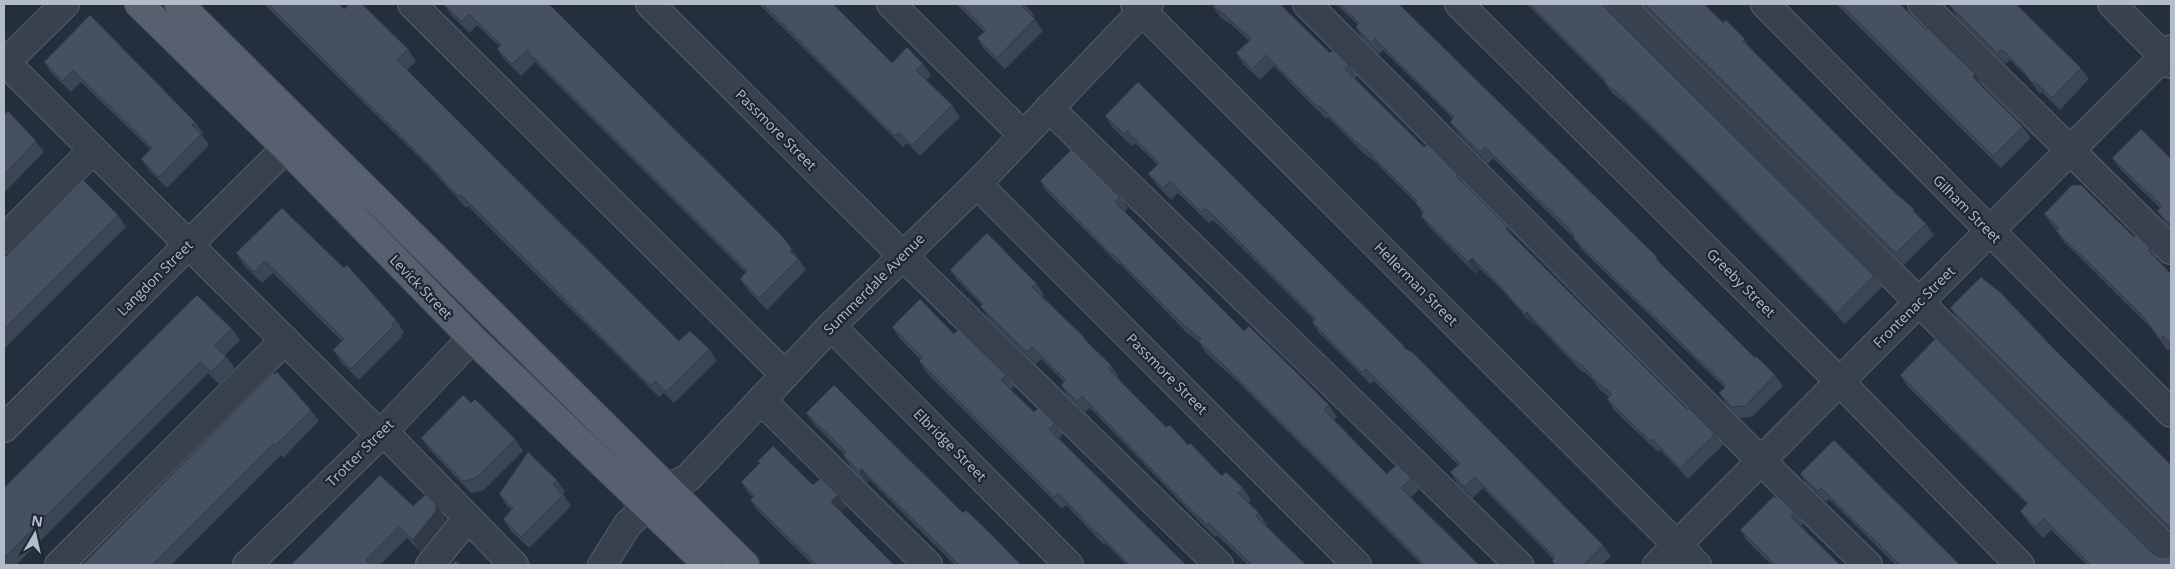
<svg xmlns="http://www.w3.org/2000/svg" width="2175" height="569" font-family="'Open Sans',sans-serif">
<rect width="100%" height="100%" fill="#242f3e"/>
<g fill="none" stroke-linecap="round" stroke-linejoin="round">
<defs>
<g id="minor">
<path d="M412 4 785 375"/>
<path d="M650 4 902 255 1219 565"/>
<path d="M891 4 1023 135"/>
<path d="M1135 4 1697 565"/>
<path d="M1307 4 1761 461 1868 565"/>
<path d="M1459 4 1840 382 2020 565"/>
<path d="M1620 4 2171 553"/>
<path d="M1765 4 2171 413"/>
<path d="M1922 4 2171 250"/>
<path d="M2112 4 2171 64"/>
<path d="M4 61 380 435"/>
<path d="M4 64 65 4"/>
<path d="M1049 108 1519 565"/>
<path d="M977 184 1357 565"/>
<path d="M4 239 93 150"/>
<path d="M831 326 1069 565"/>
<path d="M761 400 928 565"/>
<path d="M4 428 302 132"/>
<path d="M383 431 514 565"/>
<path d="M59 565 285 340"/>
<path d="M247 565 380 435 472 338"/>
<path d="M430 565 467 519"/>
<path d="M602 565 628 524 667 488 688 478 831 326 977 184 1149 4"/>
<path d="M1657 565 2171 49"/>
</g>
<g id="major">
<path d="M139 4 286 148 472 338 708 565"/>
<path d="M179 4 745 565"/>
</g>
</defs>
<use href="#minor" stroke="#565f6c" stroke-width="30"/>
<use href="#major" stroke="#414a57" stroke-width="30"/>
<use href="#minor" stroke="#38414e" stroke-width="28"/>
<use href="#major" stroke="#56606e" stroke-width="28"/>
</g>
<g fill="#3b4654">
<path d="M264 4H339L344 9 408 49 416 61 407 70 679 341 709 349 717 361 674 403 664 393 659 397 468 206 466 208 432 170Z"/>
<path d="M549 4 792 249 806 270 767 310 748 290 740 279 746 273 535 62 521 76 506 61 497 49 500 47 477 25 470 33 452 16 444 5Z"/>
<path d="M759 4H833L892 63 923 64 931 75 926 80 952 105 960 117 920 156 907 143 903 147Z"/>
<path d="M956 4H1025L1034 15 1033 16 1043 31 1005 69 985 50 977 38 984 32Z"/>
<path d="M1336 4H1399L1755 358 1775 375 1783 386 1752 417 1740 418 1727 405 1719 393 1725 388 1581 249 1574 238 1493 158 1488 164 1458 133 1450 122 1453 119 1383 50 1379 54 1363 39 1356 27 1358 25Z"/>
<path d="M1527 4H1605V7L1874 276 1882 287 1845 324 1695 171 1629 106 1612 93 1604 82V81Z"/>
<path d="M1642 4H1704L1753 50 1752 51 1926 224 1934 235 1904 265Z"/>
<path d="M1836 4H1900L2023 127 2031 138 2001 168Z"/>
<path d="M1950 6 2081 68 2089 79 2060 110 2042 92 2040 94 2028 78 2010 60 2005 64 1958 18Z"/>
<path d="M1213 7 1330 53 1349 65 1357 76 1355 78 1424 147 1458 175 1465 185 1515 238 1687 409 1715 434 1723 445 1688 479 1660 450 1658 452 1614 410 1607 399 1609 397 1600 390 1593 380 1585 372H1582L1535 323 1533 325 1500 288 1480 269 1476 274 1429 227 1421 216 1423 214 1415 202 1380 167 1377 163 1363 153 1328 117 1326 119 1274 66 1260 80 1244 65 1236 53 1249 41 1233 26 1221 18Z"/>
<path d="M90 15 195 122 203 133 202 135 209 145 167 188 149 170 141 159 150 149 81 82 71 92 52 74 44 62Z"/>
<path d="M1138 82 1603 545 1611 556 1602 565H1555L1552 561 1553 559 1483 488 1473 498 1458 484 1450 472 1458 465 1374 381 1370 384 1352 365 1320 334 1312 322 1314 320 1230 236 1213 220 1209 223 1178 193 1171 200 1157 185 1148 174 1158 165 1135 143 1132 146 1113 128 1105 116Z"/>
<path d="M4 115 36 141 44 152 4 193Z"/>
<path d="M2112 158 2171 159V228L2165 222 2157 211 2160 208 2120 169Z"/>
<path d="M1040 181 1120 197 1128 208 1124 212 1244 331 1329 405 1337 417 1333 420 1387 474 1411 478 1419 490 1411 497 1479 565H1422L1239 383 1206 353 1199 342 1186 332 1120 264 1119 265 1047 192Z"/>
<path d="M282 208 396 320 404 332 401 335 402 337 359 380 341 362 333 350 342 341 273 273 262 283 244 265 236 253Z"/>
<path d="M2044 214 2134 237 2150 248 2158 260 2171 274V348L2168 351 2149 326 2064 242 2056 231 2057 230 2052 225Z"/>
<path d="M118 215 126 227 4 349V258Z"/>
<path d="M950 270 1036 283 1044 295 1042 296 1085 338 1091 346 1111 365 1119 377 1117 378 1166 427 1222 476 1243 488 1251 500 1248 503 1259 513 1267 525 1266 526 1306 565H1248L1217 535 1215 537 1197 519 1090 408 1085 412 1069 397 1061 385 1064 382 1041 359 1036 364 989 318 980 306 982 305 958 281Z"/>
<path d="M1950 308 2056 351 2171 465V531L1958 319Z"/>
<path d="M892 327 954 334 1006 375 1014 386 1011 390 1034 412 1055 423 1063 434 1059 438 1186 565H1127L1105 543 1104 545 1066 505 1062 509 927 373 919 361 920 359 900 339Z"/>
<path d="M232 329 240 340 225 355 235 368 219 384 208 373 16 565H4V488Z"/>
<path d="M275 374 311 410 319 421 283 458 281 455 171 565H82Z"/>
<path d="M1900 375 2152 553 2171 565H2087L2051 530 2043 538 2028 522 2020 511 2027 504 1907 386Z"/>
<path d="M471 403 515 439 523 451 483 491 471 493 429 449 421 438Z"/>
<path d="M806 413 963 513 1021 565H955L870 480 867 483 851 467 843 455 844 454 814 424Z"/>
<path d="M758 461 813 485 838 495 846 506 841 512 894 565H813L758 511 750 500 753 497 749 494 741 482 760 463Z"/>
<path d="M1800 474 1960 565H1896L1829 499 1826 502 1808 485Z"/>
<path d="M557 480 565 492 563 494 571 506 529 548 511 531 503 519 512 510 507 506 499 494Z"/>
<path d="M413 506 444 515 445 522 421 552 407 538 380 565H291Z"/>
<path d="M1795 512 1803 524 1801 526 1840 565H1772L1748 542 1740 530Z"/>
</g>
<g fill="#303945">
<path d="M1745 39 1753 50 1751 53 1743 41Z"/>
<path d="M1975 74 1983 86 1973 77Z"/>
<path d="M1914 209 1922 220 1913 211Z"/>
<path d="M1507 227 1515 238 1506 229Z"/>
<path d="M792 249 800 260V261L790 251Z"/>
<path d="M1657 257 1665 269 1656 259Z"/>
<path d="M1472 258 1480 269 1476 274 1468 262Z"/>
<path d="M1527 312 1535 323 1533 325 1525 314Z"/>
<path d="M862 469 870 480 867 483 859 471Z"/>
<path d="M838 495 846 506 839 514 831 502Z"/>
<path d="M436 504 444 515 445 522 421 552 413 540Z"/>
</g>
<g fill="#455162" stroke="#303945">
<path d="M268 4H339L344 9 350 4H362L408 49 397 60 679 341 690 331 709 349 666 392 655 381 651 386 463 197 460 195 458 196 424 159Z"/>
<path d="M445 4H549L782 236 792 249 790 251 798 259 759 298 740 279 747 271 527 51 512 64 497 49 501 45 469 14 462 22 444 5Z"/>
<path d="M763 4H833L892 63 907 47 923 64 916 70 952 105 912 145 899 132 895 136Z"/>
<path d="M960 4H1025L1023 7 1035 19 997 58 977 38 986 30Z"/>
<path d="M1216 4H1280L1330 53 1333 49 1349 65 1345 69 1361 85 1424 147 1428 144 1458 175 1456 176 1507 227 1506 229 1687 409 1689 408 1715 434 1680 468 1652 439 1650 441 1607 399 1612 394 1592 378 1591 374 1577 361H1574L1527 312 1525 314 1492 277 1472 258 1468 262 1421 216 1424 212 1415 202 1417 201 1372 156 1373 155 1355 141 1320 106 1318 107 1266 55 1252 69 1236 53 1251 39 1225 15 1213 7Z"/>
<path d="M1339 4H1399L1657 257 1656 259 1755 358 1756 356 1775 375 1745 406 1732 407 1719 393 1726 386 1573 238 1575 236 1570 230 1485 147 1480 152 1450 122 1454 117 1375 39 1371 43 1356 27 1359 23Z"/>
<path d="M1530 4H1601L1874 276 1837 313 1686 159 1620 95 1604 82 1606 80Z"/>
<path d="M1645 4H1704L1723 23 1726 20 1745 39 1743 41 1892 190 1914 209 1913 211 1926 224 1896 253Z"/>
<path d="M1840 4H1900L1926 30 1928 28 1975 74 1973 77 2023 127 1993 156Z"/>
<path d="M1952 4H2016L2081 68 2052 98 2034 81 2032 83 2020 67 2002 49 1997 53 1950 6Z"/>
<path d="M90 15 195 122 192 125 201 134 159 177 141 159 152 148 73 70 63 81 44 62Z"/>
<path d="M1138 82 1404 346 1403 347 1413 353 1603 545 1583 565H1556L1552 561 1555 557 1475 477 1464 487 1450 472 1460 463 1366 369 1362 372 1312 322 1316 319 1222 224 1205 208 1201 212 1170 181 1163 188 1148 174 1159 163 1127 131 1124 134 1105 116Z"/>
<path d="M8 111 36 141 4 175V115Z"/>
<path d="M2141 129 2171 159V225L2157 211 2162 206 2112 158Z"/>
<path d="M1072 149 1120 197 1115 202 1244 331 1249 326 1294 370 1329 405 1324 410 1387 474 1397 464 1411 478 1401 488 1479 565H1425L1231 372 1198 341 1201 339 1178 320 1112 253 1111 254 1040 181Z"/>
<path d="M82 179 118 215 4 329V258Z"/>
<path d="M2072 185H2081L2134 237 2136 234 2150 248 2148 250 2171 274V344L2163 336 2160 339 2141 314 2056 231 2059 228 2044 214Z"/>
<path d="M282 208 344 268 347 265 396 320 392 324 394 326 351 369 333 350 344 339 265 261 254 272 236 253Z"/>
<path d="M987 233 1036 283 1032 287 1085 338 1084 339 1111 365 1108 368 1139 400 1166 427 1170 425 1188 445 1190 443 1222 476 1226 472 1243 488 1238 493 1259 513 1256 516 1306 565H1252L1209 523 1207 525 1189 508 1082 396 1077 401 1061 385 1066 380 1032 347 1027 352 980 306 983 304 950 270Z"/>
<path d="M1981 277 2000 292 2056 351 2171 465V528L1950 308Z"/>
<path d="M197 295 232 329 215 345 226 357 211 372 200 362 4 558V488Z"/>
<path d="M920 299 954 334 959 329 1006 375 1001 380 1034 412 1039 407 1055 423 1049 429 1186 565H1130L1097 532 1096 533 1058 493 1054 497 919 361 922 357 892 327Z"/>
<path d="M1936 338 2152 553 2159 557H2167L2171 554V565H2091L2044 519 2035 527 2020 511 2028 503 1900 375Z"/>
<path d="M274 372 275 374 277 372 311 410 275 446 273 444 152 565H82Z"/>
<path d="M834 385 963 513 966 510 992 535 1021 565H959L862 469 859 471 843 455 846 452 806 413Z"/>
<path d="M463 395 471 403 475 399 515 439 475 479 463 481 421 438Z"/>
<path d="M1834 440 1960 565H1900L1821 488 1818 491 1800 474Z"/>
<path d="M773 446 813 485 821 478 838 495 831 502 894 565H817L750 500 755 496 741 482 760 463 758 461Z"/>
<path d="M528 452 557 480 553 484 563 495 521 537 503 519 513 508 499 494Z"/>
<path d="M380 475 413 506 426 494 436 504V511L413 540 399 527 366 560 372 565H291Z"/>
<path d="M1774 496 1776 498 1778 496 1795 512 1791 517 1840 565H1776L1740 530Z"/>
<path d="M455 561 462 565H452Z"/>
</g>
<g text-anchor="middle" stroke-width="4.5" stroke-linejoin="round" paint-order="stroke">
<g font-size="14" fill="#b4bcc9" stroke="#1d2633">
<text transform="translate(776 130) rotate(45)" y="5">Passmore Street</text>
<text transform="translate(1967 209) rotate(45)" y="5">Gilham Street</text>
<text transform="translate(155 278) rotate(-45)" y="5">Langdon Street</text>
<text transform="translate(1741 283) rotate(45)" y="5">Greeby Street</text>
<text transform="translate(874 284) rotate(-45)" y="5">Summerdale Avenue</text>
<text transform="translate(1416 284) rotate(45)" y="5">Hellerman Street</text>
<text transform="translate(421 287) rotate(46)" y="5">Levick Street</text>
<text transform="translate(1914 307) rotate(-45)" y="5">Frontenac Street</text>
<text transform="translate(1167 374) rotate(45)" y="5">Passmore Street</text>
<text transform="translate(950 445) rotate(45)" y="5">Elbridge Street</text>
<text transform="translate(360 453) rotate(-45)" y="5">Trotter Street</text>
</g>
</g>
<rect width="2175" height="569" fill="none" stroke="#b4bcc9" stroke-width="10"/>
<g transform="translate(35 534) rotate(9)" stroke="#1d2633" stroke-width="4" paint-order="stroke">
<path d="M0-4L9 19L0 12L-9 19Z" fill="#b4bcc9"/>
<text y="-8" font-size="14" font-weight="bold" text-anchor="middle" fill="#b4bcc9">N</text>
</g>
</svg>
